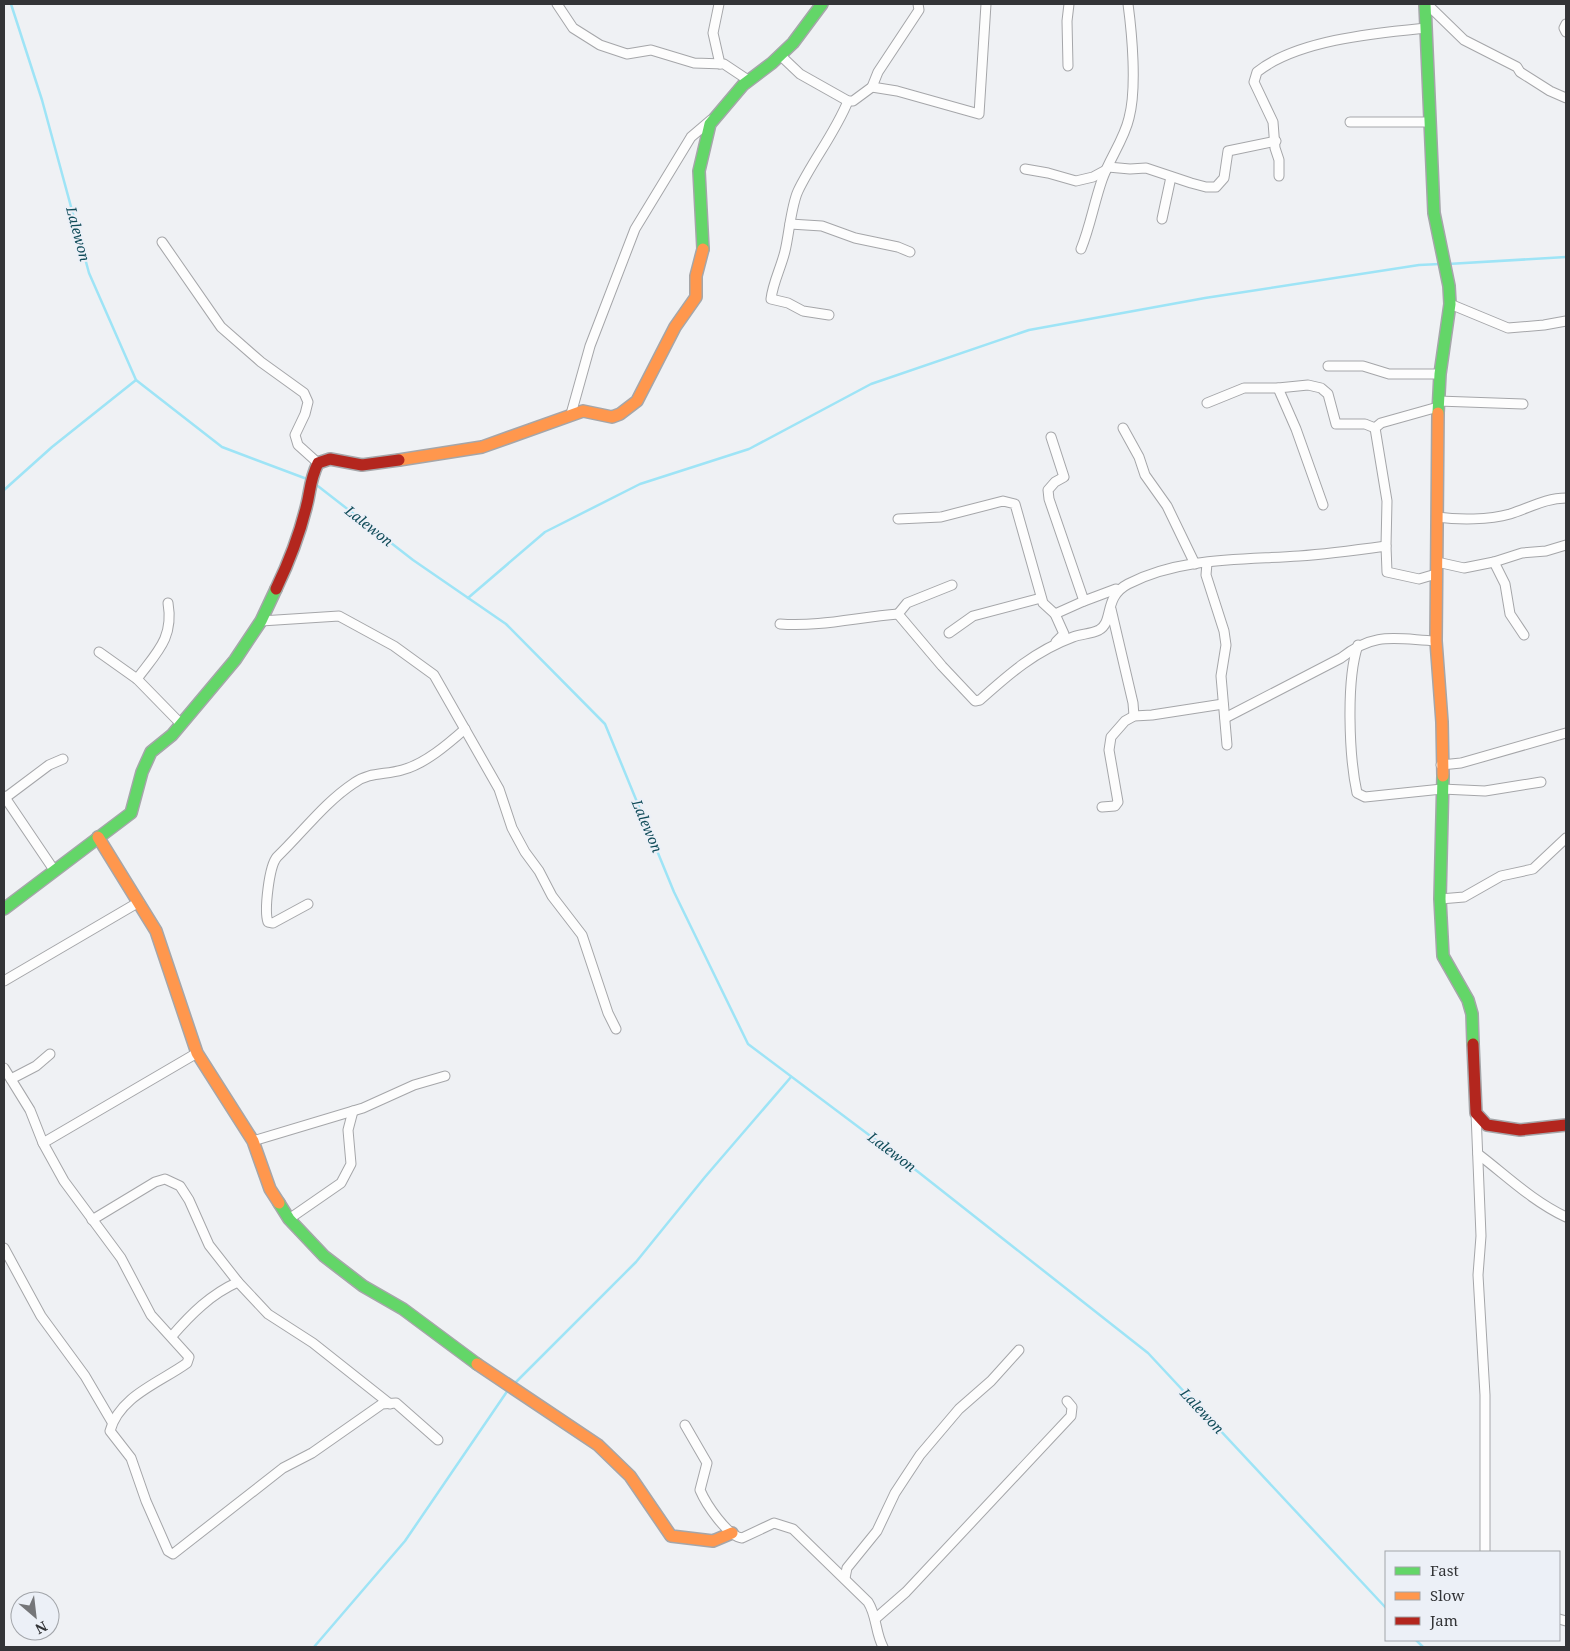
<svg xmlns="http://www.w3.org/2000/svg" width="1570" height="1651" font-family="'Noto Serif',serif">
<rect width="100%" height="100%" fill="#eff1f4"/>
<g fill="none" stroke-linecap="round" stroke-linejoin="round">
<g stroke="#9ee4f6" stroke-width="2.5">
<path d="M11 4 42 100 89 273 136 380 222 447 307 479"/>
<path d="M1448 264 1566 257"/>
<path d="M314 483 413 560 506 624 605 724 674 892 748 1044 917 1171 1148 1353 1386 1608"/>
<path d="M4 490 52 447 136 380"/>
<path d="M468 598 545 532 640 484 749 449 871 384 1029 330 1205 298 1419 265 1440 264"/>
<path d="M514 1384 636 1262 705 1177 791 1077"/>
<path d="M1416 1640 1423 1647"/>
<path d="M314 1647 405 1541 508 1390"/>
</g>
<defs>
<g id="street">
<path d="M557 4 573 28 600 45 627 54 651 50 694 63 724 64 748 80"/>
<path d="M719 4 713 33 720 64"/>
<path d="M1427 4 1464 40 1517 67 1520 72 1550 91 1566 98"/>
<path d="M1566 24 1564 28 1566 32"/>
<path d="M780 55 800 74 848 101H853L872 87 878 72 919 10 918 4"/>
<path d="M1068 66 1067 21 1069 4"/>
<path d="M872 87 897 91 979 114 986 4"/>
<path d="M1350 122H1430"/>
<path d="M1108 167 1130 169 1146 168 1191 183 1206 187H1216L1224 178 1228 151 1276 141"/>
<path d="M1025 169 1048 173 1076 181 1093 177 1106 170"/>
<path d="M1279 176V160L1275 148 1273 122 1254 82 1257 72C1297 40 1376 33 1426 28"/>
<path d="M1162 219 1171 177"/>
<path d="M790 224 822 226 855 238 898 247 910 252"/>
<path d="M162 242 221 327 261 362 304 393 308 402 305 414 295 435 298 445 318 463"/>
<path d="M1081 249C1090 227 1094 203 1102 180 1109 159 1124 140 1129 118 1137 88 1132 34 1128 4"/>
<path d="M1450 304 1508 328 1544 325 1566 321"/>
<path d="M829 315 803 311 788 303 771 299C773 282 781 268 785 251 789 235 791 206 798 191 813 160 835 133 848 101"/>
<path d="M1328 366H1363L1389 374H1440"/>
<path d="M1278 388 1296 429 1323 505"/>
<path d="M1438 401 1523 404"/>
<path d="M1207 403 1244 388H1278L1308 385 1321 388 1328 394 1336 424H1365L1375 428"/>
<path d="M571 414 590 346 635 229 691 137 711 120"/>
<path d="M1123 428 1139 457 1145 475 1167 506 1195 564"/>
<path d="M1051 437 1064 477 1055 482 1048 490 1049 499 1084 601 1116 589 1119 590"/>
<path d="M1437 517C1459 520 1489 520 1510 514 1529 508 1546 498 1566 498"/>
<path d="M898 519 941 517 1003 501 1015 504 1043 603 1055 614 1064 634 1056 642"/>
<path d="M1386 546 1387 501 1375 428 1381 423 1438 407"/>
<path d="M1437 562 1464 568 1494 562 1522 553 1546 551 1566 545"/>
<path d="M1494 562 1505 584 1510 614 1524 635"/>
<path d="M1207 563 1206 575 1224 631 1226 645 1221 676 1227 745"/>
<path d="M952 585 907 603 898 614 942 666 975 701 980 700C1009 674 1035 651 1073 637 1081 634 1091 634 1099 630 1114 622 1103 597 1128 584 1180 557 1242 560 1299 556 1328 554 1357 550 1386 546L1387 572 1419 579 1436 574"/>
<path d="M1111 609 1133 703 1134 716"/>
<path d="M1055 614 1084 601"/>
<path d="M261 621 339 616 394 646 434 675 499 789 512 828 525 852 539 871 552 896 582 935 608 1013 616 1029"/>
<path d="M780 624C820 627 858 617 898 614"/>
<path d="M949 633 973 616 1041 598"/>
<path d="M1358 645C1346 680 1349 756 1357 793L1365 797 1442 789 1485 791 1541 782"/>
<path d="M99 652 137 679 181 724"/>
<path d="M137 679C157 652 174 638 168 603"/>
<path d="M1225 718 1341 658C1375 631 1395 639 1436 641"/>
<path d="M1441 765 1461 763 1566 733"/>
<path d="M4 796 54 870"/>
<path d="M5 798 49 765 63 759"/>
<path d="M1102 807 1115 806 1118 802 1109 750 1111 737 1125 721 1134 716 1152 715 1223 704"/>
<path d="M1440 899 1464 897 1501 876 1533 869 1566 838"/>
<path d="M308 904 273 923 268 922C264 911 269 866 277 857 303 832 324 803 354 783 369 772 385 775 402 770 425 764 448 744 465 729"/>
<path d="M4 981 139 902"/>
<path d="M4 1068 30 1110 43 1143 64 1181 121 1258 151 1315 189 1357 187 1363C161 1382 119 1396 110 1431L131 1458 146 1501 168 1551 173 1554 283 1468 312 1453 382 1404 396 1403 438 1440"/>
<path d="M11 1079 36 1066 50 1054"/>
<path d="M1476 1113 1481 1236 1478 1275 1485 1395V1552"/>
<path d="M253 1141 363 1108 414 1085 445 1076"/>
<path d="M43 1143 197 1053"/>
<path d="M1478 1154C1507 1176 1532 1201 1566 1217"/>
<path d="M289 1219 341 1183 351 1164 348 1130 353 1111"/>
<path d="M92 1220 155 1182 165 1179 180 1186 189 1200 209 1245 238 1282 268 1314 313 1343 390 1404"/>
<path d="M4 1248 41 1316 85 1376 112 1422"/>
<path d="M172 1336C191 1314 211 1294 238 1282"/>
<path d="M685 1425 707 1463 700 1490C706 1504 727 1536 742 1538L774 1523 793 1529 868 1602C877 1616 875 1632 883 1647"/>
<path d="M845 1578 847 1568 877 1531 895 1493 920 1455 959 1409 991 1381 1019 1350"/>
<path d="M875 1619 906 1592 1071 1416 1072 1407 1067 1401"/>
<path d="M1559 1619 1566 1621"/>
</g>
<g id="fast">
<path d="M1425 4 1434 213 1449 286 1450 304 1440 374 1438 413"/>
<path d="M703 249 699 171 710 124 743 85 772 63 793 43 822 4"/>
<path d="M1443 776 1440 899 1443 956 1468 1000 1472 1014 1473 1044"/>
<path d="M4 909 131 813 142 772 151 752 172 735 235 660 261 621 276 589"/>
<path d="M279 1203 289 1219 324 1256 363 1286 403 1309 477 1364"/>
</g>
<g id="slow">
<path d="M1438 413 1436 641 1442 722 1443 776"/>
<path d="M399 460 482 447 583 411 612 417 620 414 637 401 675 327 696 297V276L703 249"/>
<path d="M98 837 156 931 197 1053 253 1141 270 1189 279 1203"/>
<path d="M477 1364 598 1445 630 1476 671 1536 713 1541 732 1533"/>
</g>
<g id="jam">
<path d="M276 589C289 562 299 536 306 508 311 490 309 482 318 463L330 459 362 465 399 460"/>
<path d="M1473 1044 1476 1113 1487 1125 1520 1130 1566 1125"/>
</g>
</defs>
<use href="#street" stroke="#a5a6a9" stroke-width="11"/>
<use href="#fast" stroke="#a5a6a9" stroke-width="14"/>
<use href="#slow" stroke="#a5a6a9" stroke-width="14"/>
<use href="#jam" stroke="#a5a6a9" stroke-width="14"/>
<use href="#street" stroke="#fdfdfd" stroke-width="9"/>
<use href="#fast" stroke="#63d668" stroke-width="11"/>
<use href="#slow" stroke="#ff974d" stroke-width="11"/>
<use href="#jam" stroke="#b3261e" stroke-width="11"/>
</g>
<g text-anchor="middle" stroke-width="4" stroke-linejoin="round" paint-order="stroke">
<g font-size="14" font-style="italic" fill="#104b58" stroke="#ecf0f7">
<text transform="translate(78 234) rotate(75)" y="5">Lalewon</text>
<text transform="translate(369 526) rotate(38)" y="5">Lalewon</text>
<text transform="translate(647 826) rotate(67)" y="5">Lalewon</text>
<text transform="translate(892 1152) rotate(37)" y="5">Lalewon</text>
<text transform="translate(1202 1411) rotate(47)" y="5">Lalewon</text>
</g>
</g>
<rect width="1570" height="1651" fill="none" stroke="#333437" stroke-width="10"/>
<rect x="1385" y="1551" width="175" height="90" fill="#ecf0f7" stroke="#a2a5aa"/>
<rect x="1395" y="1567" width="25" height="8" fill="#63d668" stroke="#a2a5aa"/>
<text x="1430" y="1576" font-size="15" fill="#333437">Fast</text>
<rect x="1395" y="1592" width="25" height="8" fill="#ff974d" stroke="#a2a5aa"/>
<text x="1430" y="1601" font-size="15" fill="#333437">Slow</text>
<rect x="1395" y="1617" width="25" height="8" fill="#b3261e" stroke="#a2a5aa"/>
<text x="1430" y="1626" font-size="15" fill="#333437">Jam</text>
<g transform="translate(35 1616) rotate(152)"><circle r="24" fill="#ecf0f7" stroke="#a2a5aa"/>
<path d="M0-4L9 19L0 12L-9 19Z" fill="#757679"/>
<text y="-8" font-size="14" font-weight="bold" text-anchor="middle" fill="#333437">N</text>
</g>
</svg>
